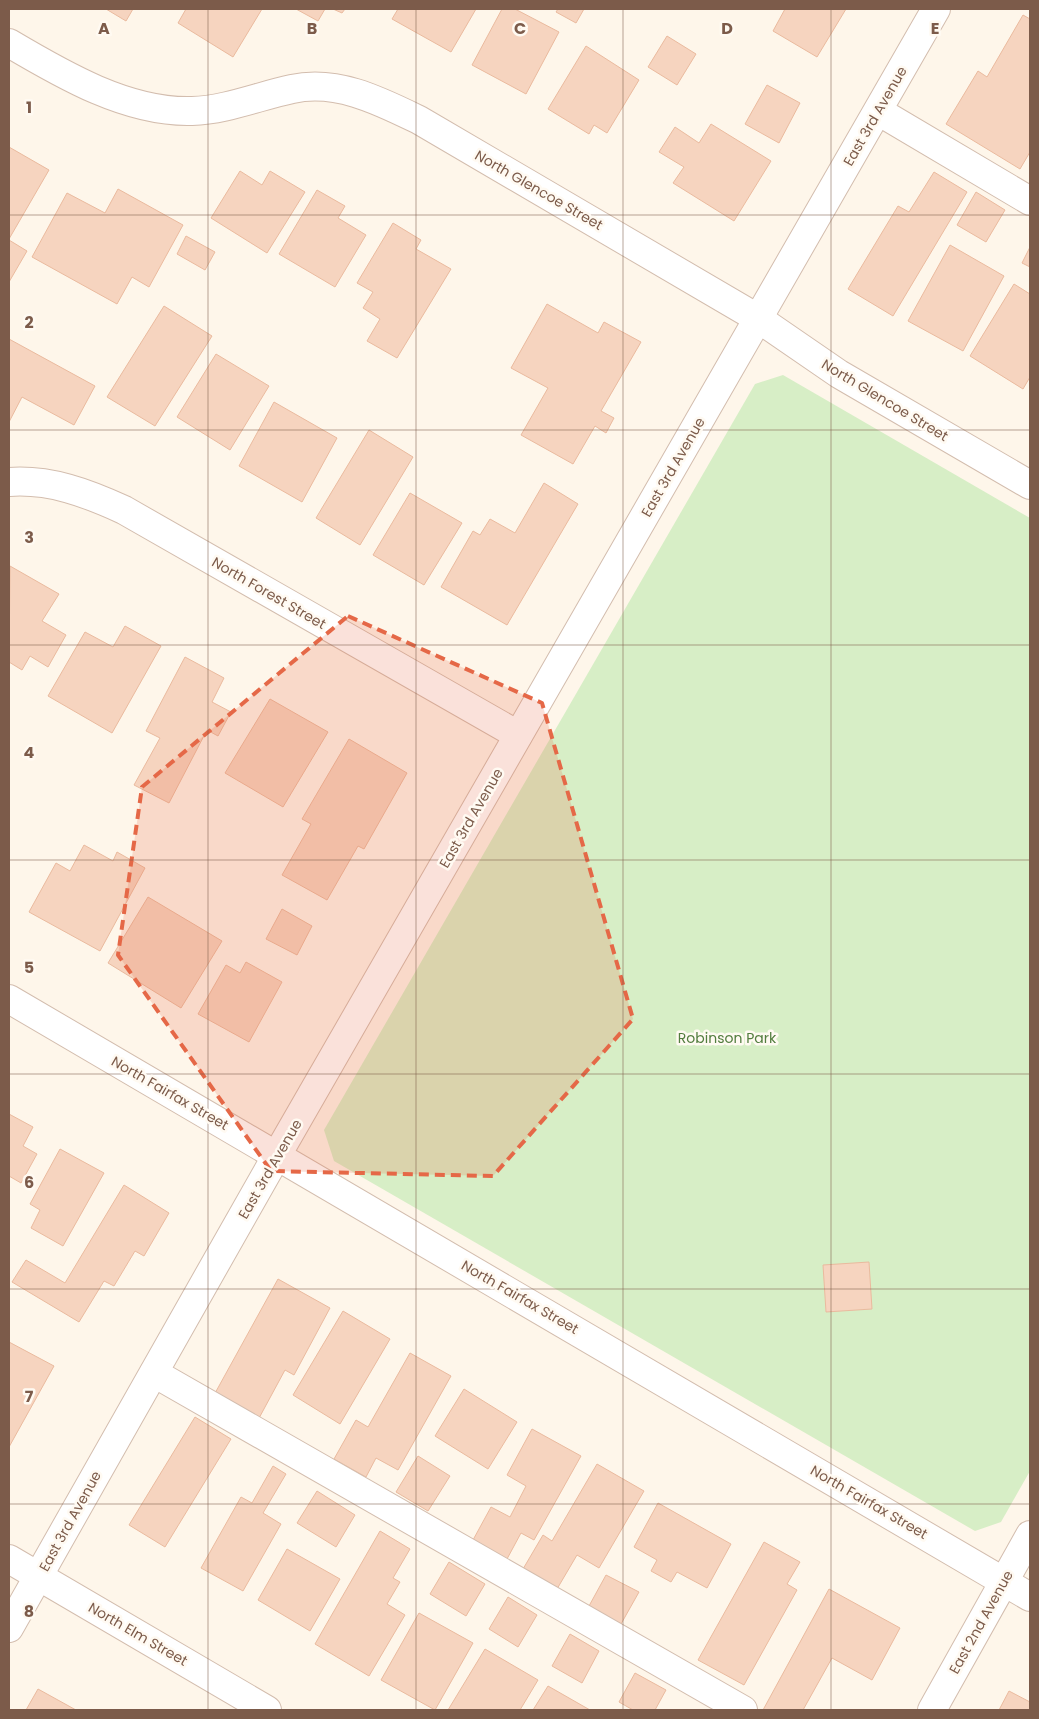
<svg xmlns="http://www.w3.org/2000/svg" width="1039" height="1719" font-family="Poppins,sans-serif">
<rect width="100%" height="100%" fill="#fef6ea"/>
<path fill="#d7eec6" d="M783 375 1030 518V1471L1001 1522 975 1531 334 1161 324 1130 755 384Z"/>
<g fill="#f6d4bf" stroke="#eaba9e">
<path d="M106 9H133L126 21Z"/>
<path d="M186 9H262L233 57 178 23Z"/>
<path d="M296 9H325L318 21Z"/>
<path d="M333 9H345L342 13Z"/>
<path d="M398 9H476L451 52 392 19Z"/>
<path d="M502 9H515L559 32 526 94 472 65Z"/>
<path d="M558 9H584L576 23 556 12Z"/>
<path d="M785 9H846L817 57 773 31Z"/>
<path d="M1023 15 1030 19V152L1020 169 946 124 978 71 987 77Z"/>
<path d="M667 36 696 54 677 85 648 67Z"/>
<path d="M586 46 639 80 607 133 594 125 589 134 548 109Z"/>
<path d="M767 85 800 103 779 143 745 124Z"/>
<path d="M711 124 771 161 734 221 673 183 684 167 659 152 675 127 699 143Z"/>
<path d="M9 147 49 170 9 239Z"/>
<path d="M240 171 262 185 270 171 305 192 267 253 211 218Z"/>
<path d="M934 172 967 192 893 316 848 289 898 206 909 212Z"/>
<path d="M118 189 183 225 149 287 132 277 117 304 32 257 67 193 105 213Z"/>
<path d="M317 190 345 206 338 218 366 235 335 287 279 254Z"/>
<path d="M976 192 1005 210 986 242 957 225Z"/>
<path d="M393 223 421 240 416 249 451 269 397 358 367 341 380 319 363 308 373 292 357 283Z"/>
<path d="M186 236 215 252 205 270 177 254Z"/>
<path d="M9 240 27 251 9 282Z"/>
<path d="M950 245 1004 276 963 351 908 321Z"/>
<path d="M1030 247V267L1022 263Z"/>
<path d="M1014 284 1030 294V377L1023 389 970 356Z"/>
<path d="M547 304 598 333 604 322 641 342 601 411 614 418 606 433 595 426 573 464 521 435 548 388 511 368Z"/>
<path d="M164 306 212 336 155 426 107 397Z"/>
<path d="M9 339 95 386 74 425 22 397 9 422Z"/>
<path d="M216 354 269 386 230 450 177 417Z"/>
<path d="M274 402 337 438 302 502 239 466Z"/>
<path d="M369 430 413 457 360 545 316 518Z"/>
<path d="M544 483 578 504 507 625 441 587 473 531 480 535 490 519 515 533Z"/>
<path d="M410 493 462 523 424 585 373 555Z"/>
<path d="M10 566 59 594 42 621 66 635 48 667 30 656 22 670 9 662Z"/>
<path d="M125 626 161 646 112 733 48 696 85 632 113 647Z"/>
<path d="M185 657 224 678 212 702 231 712 218 736 207 730 169 803 134 785 160 738 146 731Z"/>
<path d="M270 699 328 732 283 807 225 773Z"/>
<path d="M349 739 407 773 364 849 358 846 327 900 282 875 311 824 302 819Z"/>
<path d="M84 845 113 861 117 852 145 868 100 951 29 912 56 863 70 871Z"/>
<path d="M148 897 222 941 181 1008 108 963Z"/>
<path d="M282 909 312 926 297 955 266 939Z"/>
<path d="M246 962 282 982 249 1042 198 1014 226 965 240 973Z"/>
<path d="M9 1114 33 1127 23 1146 37 1154 21 1183 9 1176Z"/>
<path d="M60 1149 104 1173 63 1246 31 1228 40 1210 30 1204Z"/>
<path d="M124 1185 169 1213 144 1256 135 1251 114 1286 104 1281 79 1322 12 1282 26 1260 65 1283Z"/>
<path d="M869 1262 872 1309 826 1312 823 1265Z"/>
<path d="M278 1279 330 1308 294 1375 285 1370 258 1420 214 1395Z"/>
<path d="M343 1311 390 1339 340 1424 293 1395Z"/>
<path d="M9 1342 54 1366 9 1447Z"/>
<path d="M410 1353 451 1376 398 1470 376 1458 366 1477 334 1459 356 1420 368 1427Z"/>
<path d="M464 1389 517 1422 488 1469 435 1436Z"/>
<path d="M195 1417 231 1439 165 1547 129 1525Z"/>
<path d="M532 1429 581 1456 534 1540 521 1533 507 1559 473 1540 491 1507 510 1517 526 1486 507 1475Z"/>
<path d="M418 1456 450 1476 428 1511 396 1492Z"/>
<path d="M597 1464 644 1491 599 1568 577 1555 557 1589 523 1569 543 1535 552 1541Z"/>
<path d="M273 1466 286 1474 263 1513 281 1524 243 1591 201 1568 241 1497 252 1503Z"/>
<path d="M317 1491 355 1515 336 1547 297 1523Z"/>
<path d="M658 1503 731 1544 707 1588 677 1572 671 1582 651 1571 657 1560 634 1547Z"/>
<path d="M380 1531 410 1549 393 1578 400 1582 387 1604 405 1615 369 1676 315 1644Z"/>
<path d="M764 1542 800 1562 787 1584 797 1590 744 1685 698 1660Z"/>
<path d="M287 1549 340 1579 310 1631 258 1600Z"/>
<path d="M449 1562 485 1584 466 1616 430 1594Z"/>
<path d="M606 1575 639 1592 621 1624 589 1606Z"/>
<path d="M829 1589 900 1628 872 1680 832 1658 803 1710H763Z"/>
<path d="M508 1597 537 1615 518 1647 489 1629Z"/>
<path d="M419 1613 473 1643 435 1710 381 1680Z"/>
<path d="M570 1634 599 1651 582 1683 552 1666Z"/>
<path d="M485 1649 538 1680 520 1710H448Z"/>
<path d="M635 1673 666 1690 655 1710H633L619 1702Z"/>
<path d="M548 1686 590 1710H533Z"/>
<path d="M38 1689 76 1710H26Z"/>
<path d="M1009 1691 1030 1702V1710H999Z"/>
</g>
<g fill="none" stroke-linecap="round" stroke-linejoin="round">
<defs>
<g id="minor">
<path d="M9 43C63 75 128 113 192 111 226 110 259 96 292 89 337 79 380 101 419 120L759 319 839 374 1030 485"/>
<path d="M878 111 1030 201"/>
<path d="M9 482C50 479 87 493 124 510L518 735"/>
<path d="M9 999 1030 1597"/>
<path d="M154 1373 743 1710"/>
<path d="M9 1559 267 1710"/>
<path d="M9 1628 277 1155 936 9"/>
<path d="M932 1710 1030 1535"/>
</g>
</defs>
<use href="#minor" stroke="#d3bdae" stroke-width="30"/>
<use href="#minor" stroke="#fff" stroke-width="28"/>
</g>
<path fill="#e56847" fill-opacity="0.2" stroke="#e56847" stroke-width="4" stroke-dasharray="10 6" stroke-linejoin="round" d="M348 616 542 703 633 1019 493 1176 271 1171 118 955 142 787Z"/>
<path fill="none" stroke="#7c5b4a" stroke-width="1" stroke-opacity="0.55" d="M208 9V1710M416 9V1710M623 9V1710M831 9V1710M9 215H1030M9 430H1030M9 645H1030M9 860H1030M9 1074H1030M9 1289H1030M9 1504H1030"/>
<g text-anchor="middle" stroke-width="5" stroke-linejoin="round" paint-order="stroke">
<g font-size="14" fill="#7c5b4a" stroke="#fffaf2">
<text transform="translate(875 116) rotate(-60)" y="5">East 3rd Avenue</text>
<text transform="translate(539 190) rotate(30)" y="5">North Glencoe Street</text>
<text transform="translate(885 400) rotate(31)" y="5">North Glencoe Street</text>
<text transform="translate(673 467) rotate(-60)" y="5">East 3rd Avenue</text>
<text transform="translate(269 593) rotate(30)" y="5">North Forest Street</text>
<text transform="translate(471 818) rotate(-60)" y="5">East 3rd Avenue</text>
<text transform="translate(170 1093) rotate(30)" y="5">North Fairfax Street</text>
<text transform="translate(270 1169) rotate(-60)" y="5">East 3rd Avenue</text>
<text transform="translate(520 1297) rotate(30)" y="5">North Fairfax Street</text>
<text transform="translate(869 1502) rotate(30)" y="5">North Fairfax Street</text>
<text transform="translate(70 1521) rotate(-61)" y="5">East 3rd Avenue</text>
<text transform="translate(981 1622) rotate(-61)" y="5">East 2nd Avenue</text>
<text transform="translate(138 1634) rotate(30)" y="5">North Elm Street</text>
</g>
<g font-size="14" fill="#527d3e" stroke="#fffaf2">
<text x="727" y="1043">Robinson Park</text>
</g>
</g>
<g font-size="16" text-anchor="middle" font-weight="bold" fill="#7c5b4a" stroke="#fffaf2" stroke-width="5" stroke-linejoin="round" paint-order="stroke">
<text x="104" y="34">A</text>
<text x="312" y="34">B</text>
<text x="520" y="34">C</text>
<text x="727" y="34">D</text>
<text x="935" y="34">E</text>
<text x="29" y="113">1</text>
<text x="29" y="328">2</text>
<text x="29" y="543">3</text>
<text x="29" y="758">4</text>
<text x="29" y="973">5</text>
<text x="29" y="1188">6</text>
<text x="29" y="1402">7</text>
<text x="29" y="1617">8</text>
</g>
<rect width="1039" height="1719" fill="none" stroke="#7c5b4a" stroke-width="20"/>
</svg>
